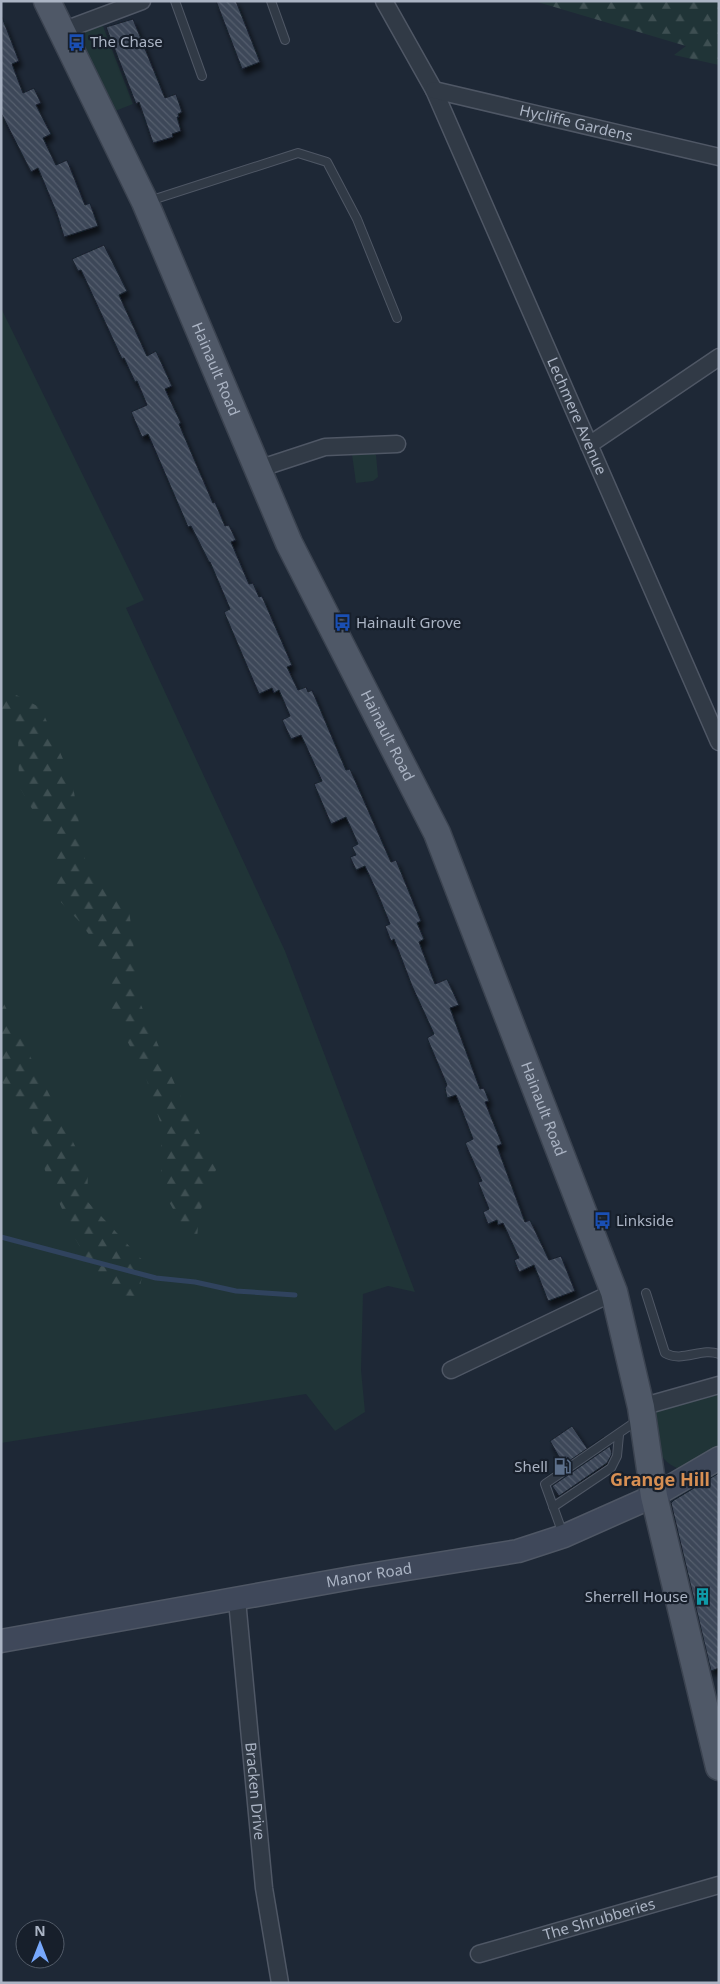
<svg xmlns="http://www.w3.org/2000/svg" width="720" height="1984" font-family="'Noto Sans',sans-serif">
<defs>
<pattern id="forest-firs" width="22" height="20" patternUnits="userSpaceOnUse" patternTransform="scale(1.25)"><rect width="22" height="20" fill="#203437"/><path d="M5 1l3.5 6h-7zM16 11l3.5 6h-7z" fill="#3e4f52"/></pattern>
<pattern id="building-back-hatch" width="6" height="6" patternUnits="userSpaceOnUse" patternTransform="scale(1.25)"><rect width="6" height="6" fill="#3c4758"/><path d="M-1 5l2 2M0 0l6 6M5-1l2 2" fill="none" stroke="#565f6e"/></pattern>
<filter id="shadow"><feDropShadow dx="3" dy="5.5" stdDeviation="2.5" flood-color="#0009"/></filter>
</defs>
<rect width="100%" height="100%" fill="#1e2836"/>
<g fill="#203437">
<path d="M101 21 133 104 110 113 72 32Z"/>
<path d="M1 308 144 600 126 608 285 951 415 1292 388 1286 363 1294 361 1370 365 1412 335 1431 306 1394 1 1443Z"/>
<path d="M373 453 376 455 378 477 373 481 356 483 352 454Z"/>
<path d="M719 1392V1448L679 1469C653 1458 653 1436 650 1411Z"/>
</g>
<g fill="url(#forest-firs)">
<path d="M534 1H719V65L674 55 686 46Z"/>
<path d="M1 687 41 708 72 780 85 859 128 902 141 1005 177 1089 217 1167 199 1214 196 1251 161 1187V1125L146 1078 110 1007 113 966 78 920 55 896V849L19 786 18 731 1 713Z"/>
<path d="M1 998 88 1172 87 1201 145 1263 138 1296 113 1295 100 1283 75 1238 46 1173 23 1107 1 1081Z"/>
</g>
<g fill="none" stroke-linecap="round" stroke-linejoin="round">
<path stroke="#30435e" stroke-width="5" d="M1 1237 156 1278 195 1282 236 1291 295 1295"/>
</g>
<g fill="url(#building-back-hatch)" stroke="#19212d" filter="url(#shadow)">
<path d="M216 1H236L260 62 242 69Z"/>
<path d="M2 17 19 61 12 64 23 93 34 88 41 103 36 105 51 134 43 138 56 165 67 160 85 205 90 203 98 226 64 237 57 214 38 168 31 172 1 113Z"/>
<path d="M133 19 165 98 176 94 182 112 178 114 179 117H177L181 131 172 134 173 137 153 143 139 102 136 104 106 27Z"/>
<path d="M104 245 127 291 119 295 147 356 156 351 172 386 165 389 181 423 179 424 213 503 215 502 225 526 229 525 236 540 231 542 249 584 253 583 259 597 262 596 292 665 287 667 298 690 306 687 308 692 312 690 346 770 350 769 391 862 396 860 421 921 417 923 424 939 419 942 435 984 447 979 459 1005 450 1008 480 1089 484 1088 489 1101 485 1102 502 1144 497 1146 525 1222 530 1220 549 1260 561 1256 575 1291 548 1301 534 1265 519 1272 514 1260 519 1258 503 1223 498 1225 497 1220 488 1224 483 1212 489 1209 478 1182 482 1181 465 1143 473 1139 456 1095 447 1098 445 1088 447 1085 427 1038 434 1034 412 986 394 939 391 941 385 926 390 924 379 897 365 866 356 870 350 857 356 855 352 847 358 844 346 817 331 824 314 784 322 781 301 735 291 739 282 720 290 716 279 690 274 693 272 688 259 694 224 612 230 609 210 562H209L191 526 188 527 148 434 142 437 131 412 147 405 137 381 135 382 124 358 122 359 81 270 78 271 72 259Z"/>
<path d="M572 1426 587 1448 604 1437 546 1477 563 1464 550 1441Z"/>
<path d="M610 1446 612 1454 607 1463 559 1496 552 1486Z"/>
<path d="M719 1473V1668L711 1671 671 1503 674 1500Z"/>
</g>
<g fill="none" stroke-linecap="round" stroke-linejoin="round">
<defs>
<g id="lane">
<path d="M175 1 202 76"/>
<path d="M271 1 285 40"/>
<path d="M149 201 298 153 327 162 357 219 397 318"/>
<path d="M646 1293 665 1353C682 1363 702 1347 719 1354"/>
<path d="M553 1507 611 1468 617 1456 619 1435"/>
<path d="M563 1534 545 1484 638 1420"/>
</g>
<g id="street">
<path id="s1" d="M384 1 434 90 719 742"/>
<path d="M62 31 142 1"/>
<path id="s2" d="M434 90 719 157"/>
<path d="M589 445 719 357"/>
<path d="M258 469 325 447 397 444"/>
<path d="M451 1370 614 1292"/>
<path d="M641 1407 719 1385"/>
<path id="s3" d="M237 1600 264 1888 280 1983"/>
<path id="s4" d="M479 1954 719 1885"/>
</g>
<g id="secondary">
<path id="s5" d="M1 1641 357 1577 518 1551 564 1536 654 1496 719 1458"/>
</g>
<g id="primary">
<path id="s6" d="M47 1 145 202 289 543 437 833 614 1292 641 1407 654 1496 719 1767"/>
</g>
</defs>
<use href="#lane" stroke="#4f5765" stroke-width="10"/>
<use href="#street" stroke="#4f5765" stroke-width="19"/>
<use href="#secondary" stroke="#4f5765" stroke-width="25"/>
<use href="#primary" stroke="#3b4350" stroke-width="29"/>
<use href="#lane" stroke="#313a46" stroke-width="8"/>
<use href="#street" stroke="#313a46" stroke-width="16"/>
<use href="#secondary" stroke="#3f485a" stroke-width="22"/>
<use href="#primary" stroke="#4f5867" stroke-width="26"/>
</g>
<defs>
<symbol id="bus-bare" viewBox="-9 -9 18 18"><path d="M-5-6H5V4H4V6H2V4H-2V6H-4V4H-5ZM-3.5-4V0h7V-4ZM-3.5 1.2v1.5H-2V1.2ZM2 1.2v1.5H3.5V1.2Z" fill="#1a4fb4" stroke="#171f2b" stroke-width="2.5" paint-order="stroke"/></symbol>
<symbol id="fuel-bare" viewBox="-9 -9 18 18"><path d="M-5.5-6h7V0h2V4h1.3V-2.5L3-4.5l.8-.8L6-3V5H2.5V1h-1V6h-7ZM-4.2-4.7v3.2H.2V-4.7Z" fill="#5c6f8a" stroke="#171f2b" stroke-width="2.5" paint-order="stroke"/></symbol>
<symbol id="building-bare" viewBox="-9 -9 18 18"><path d="M-4-6H4V6H1V3H-1V6H-4ZM-2.5-4.3h1.7v1.8h-1.7ZM.8-4.3h1.7v1.8H.8ZM-2.5-1h1.7V.8h-1.7ZM.8-1h1.7V.8H.8Z" fill="#0f9aa8" stroke="#171f2b" stroke-width="2.5" paint-order="stroke"/></symbol>
</defs>
<g fill-rule="evenodd">
<use href="#bus-bare" x="64" y="30" width="25" height="25"/>
<use href="#bus-bare" x="330" y="610" width="25" height="25"/>
<use href="#bus-bare" x="590" y="1208" width="25" height="25"/>
<use href="#fuel-bare" x="550" y="1454" width="25" height="25"/>
<use href="#building-bare" x="690" y="1584" width="25" height="25"/>
</g>
<g text-anchor="middle" stroke-width="4.5" stroke-linejoin="round" paint-order="stroke">
<g font-size="15" fill="#abb4c4" stroke="#171f2b" text-anchor="start">
<text x="90" y="47">The Chase</text>
<text x="356" y="628">Hainault Grove</text>
<text x="616" y="1226">Linkside</text>
<text x="548" y="1472" text-anchor="end">Shell</text>
<text x="688" y="1602" text-anchor="end">Sherrell House</text>
</g>
<g font-size="15" fill="#abb4c4" stroke="#171f2b">
<text dy="5" stroke="none"><textPath href="#s2" startOffset="146">Hycliffe Gardens</textPath></text>
<text dy="5" stroke="none"><textPath href="#s6" startOffset="405">Hainault Road</textPath></text>
<text dy="5" stroke="none"><textPath href="#s1" startOffset="458">Lechmere Avenue</textPath></text>
<text dy="5" stroke="none"><textPath href="#s6" startOffset="810">Hainault Road</textPath></text>
<text dy="5" stroke="none"><textPath href="#s6" startOffset="1215">Hainault Road</textPath></text>
<text dy="5" stroke="none"><textPath href="#s5" startOffset="374">Manor Road</textPath></text>
<text dy="5" stroke="none"><textPath href="#s3" startOffset="192">Bracken Drive</textPath></text>
<text dy="5" stroke="none"><textPath href="#s4" startOffset="125">The Shrubberies</textPath></text>
</g>
<g font-size="18" font-weight="bold" fill="#d78f53" stroke="#171f2b">
<text x="660" y="1486">Grange Hill</text>
</g>
</g>
<rect width="720" height="1984" fill="none" stroke="#abb4c4" stroke-width="5"/>
<g transform="translate(40 1944)"><circle r="24" fill="#171f2b" stroke="#525b68"/>
<path d="M0-4L9 19L0 12L-9 19Z" fill="#77a8fc"/>
<text y="-8" font-size="14" font-weight="bold" text-anchor="middle" fill="#abb4c4">N</text>
</g>
</svg>
